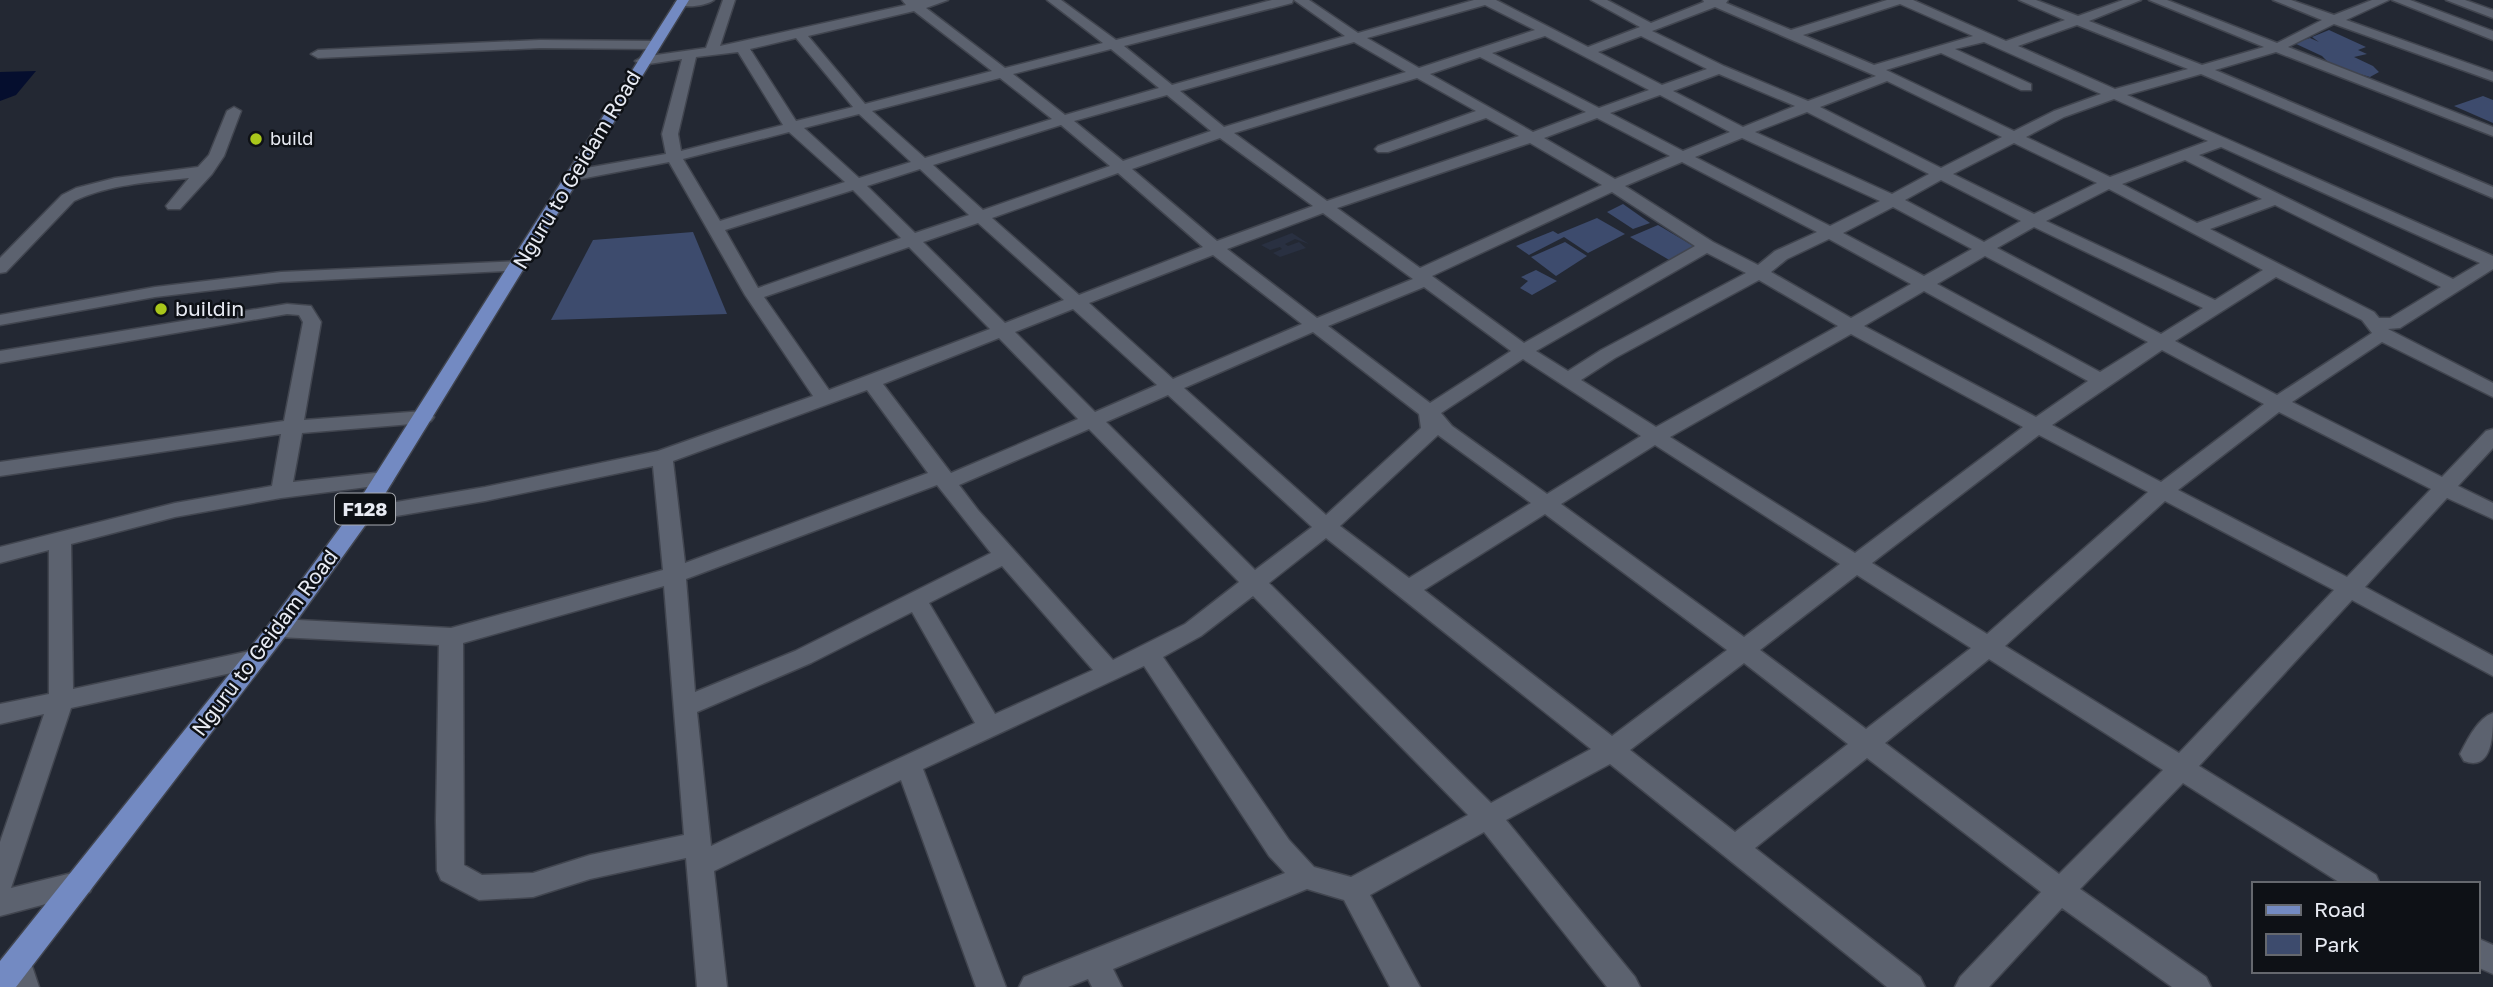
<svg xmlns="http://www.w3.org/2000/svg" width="2493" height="987" font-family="'Golos Text',sans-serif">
<rect width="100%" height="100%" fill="#232833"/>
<path fill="#293041" d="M1292 233 1309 244 1295 239 1285 244 1288 246 1299 242 1306 248 1280 257 1273 253 1282 249 1280 247 1270 250 1261 245Z"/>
<g fill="#3d4b6d">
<path d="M2329 30 2366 47 2358 50 2367 54 2354 57 2373 66 2379 72 2370 77 2332 66 2322 56 2294 43 2310 38 2319 42 2312 37Z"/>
<path d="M2483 96 2493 100V123L2454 106Z"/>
<path d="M1623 204 1650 223 1633 229 1607 212Z"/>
<path d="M1597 218 1625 234 1588 253 1564 237 1529 255 1516 246 1553 231 1558 234Z"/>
<path d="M1658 225 1695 247 1671 261 1630 237Z"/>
<path d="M693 232 727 314 551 320 593 240Z"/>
<path d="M1565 242 1587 256 1556 276 1531 257Z"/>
<path d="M1536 270 1557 281 1532 295 1520 288 1528 281 1521 277Z"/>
</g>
<path fill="#050e2e" d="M36 71 16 95 0 101V72Z"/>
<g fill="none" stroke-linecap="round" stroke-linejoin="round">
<defs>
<g id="minor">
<path d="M678 0H714C706 6 683 9 675 3Z"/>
<path d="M723 0H735L720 46 906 5 902 0H948L926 8 1005 68 1103 43 1047 0H1061L1116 40 1272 0H1293L1292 3 1124 46 1172 85 1345 36 1294 0H1309L1358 33 1474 0H1496L1588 47 1640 27 1591 0H1607L1651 23 1704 2 1703 0H1728L1726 3 1791 30 1887 0H1913L2006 41 2065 20 2019 0H2036L2078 16 2123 0H2141L2089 21 2202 65 2264 47 2149 0H2167L2277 43 2322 20 2273 0H2291L2334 15 2372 0H2389L2346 20 2493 72V81L2334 24 2288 47 2493 127V136L2276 52 2215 70 2493 187V198L2201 74 2127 95 2493 256V269L2400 328 2388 329 2493 383V397L2382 342 2292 402 2442 477 2486 431 2493 429V448L2458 486 2493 503V519L2447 498 2365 587 2493 656V676L2352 600 2199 766 2376 875 2380 884H2342L2183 783 2080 889 2206 977 2211 987H2172L2062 908 1989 987H1955L1960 977 2041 892 1867 758 1755 848 1920 977 1925 987H1887L1610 764 1506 820 1635 977 1640 987H1607L1484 832 1370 895 1420 987H1390L1344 900 1307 889 1113 969 1122 987H1092L1088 979 1068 987H1019L1024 977 1285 873 1269 856 1144 666 923 769 1006 987H976L901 780 714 871 727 987H697L686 858 590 879 533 897 479 900 441 880 437 871 436 821 439 645 279 637 271 634 267 628 271 622 279 619 451 628 663 570 653 466 485 501 361 522 353 520 350 515 353 510 361 508 485 487 658 451 813 396 745 295 669 162 575 180 567 175 575 170 666 154 662 134 682 59 642 65 635 61 642 57 706 48ZM1900 4 1973 36 1874 65 1803 35ZM1485 5 1535 30 1419 68 1367 38ZM1715 7 1876 76 1808 101 1724 66 1652 31ZM914 11 992 71 865 104 808 36ZM2077 25 2188 69 2115 89 2018 46ZM1545 36 1649 90 1599 108 1492 53ZM1641 36 1707 69 1662 85 1598 52ZM796 38 853 107 796 121 750 49ZM1354 42 1406 72 1224 127 1180 91ZM1984 42 2101 94 2054 111 2014 131 1886 70 1941 53 2021 90H2031V84L1955 49ZM1111 49 1159 88 1065 115 1013 74ZM738 52 783 125 681 151 678 134 696 57ZM1480 57 1586 112 1533 132 1430 74ZM1719 74 1795 106 1743 127 1673 91ZM1000 78 1052 119 925 158 872 111ZM1417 78 1476 111 1378 146 1375 149 1378 152H1388L1486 118 1519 136 1327 201 1234 133ZM1887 81 2002 137 1941 168 1820 107ZM1167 95 1211 131 1123 161 1074 121ZM1660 95 1730 132 1683 151 1610 113ZM2114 99 2208 141 2110 177 2026 137 2064 117ZM1807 112 1929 174 1892 194 1755 132ZM859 114 911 162 859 178 804 128ZM1597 118 1670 156 1615 179 1544 138ZM1061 125 1110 166 983 210 933 165ZM789 132 845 182 720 221 683 159ZM1220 138 1313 206 1217 241 1132 169ZM1742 138 1880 201 1830 226 1695 157ZM1530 143 1602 185 1420 268 1337 208ZM2014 143 2097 183 2034 214 1953 174ZM2221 147 2480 263 2453 279 2199 155ZM2185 160 2262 199 2197 223 2122 184ZM1682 162 1817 232 1775 251 1758 265 1713 242 1625 186ZM920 169 969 215 915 233 867 186ZM1118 173 1203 247 1079 295 992 218ZM1941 180 2021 221 1984 242 1905 200ZM2109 189 2263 270 2215 300 2046 221ZM853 190 901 238 758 288 725 230ZM1612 192 1695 246 1524 343 1432 276ZM2275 205 2441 287 2390 318H2379L2374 312 2210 229ZM1893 207 1972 249 1924 276 1843 233ZM1323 213 1413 279 1317 318 1227 249ZM978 223 1064 300 1005 323 923 242ZM2034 227 2203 308 2161 334 1997 248ZM1829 239 1911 284 1851 318 1771 272 1787 259ZM909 247 990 329 829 390 764 297ZM1707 253 1746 273 1601 350 1568 371 1536 351ZM1213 255 1302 324 1173 379 1089 303ZM1985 256 2148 342 2100 372 1937 284ZM2276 277 2362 320 2372 333 2277 395 2175 341ZM1759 280 1838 326 1656 427 1581 380 1615 358ZM1424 287 1511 351 1430 403 1328 326ZM1924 291 2088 381 2036 417 1864 326ZM1073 309 1157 385 1095 412 1015 332ZM1313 332 1419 414 1421 428 1326 515 1184 388ZM1851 334 2023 427 1855 553 1670 437ZM999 338 1078 419 951 473 883 384ZM2162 350 2264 404 2161 482 2052 425ZM1523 359 1641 436 1547 494 1452 426 1441 413ZM867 390 928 473 685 563 673 461ZM1168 395 1312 527 1255 570 1106 422ZM2279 412 2431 489 2347 577 2178 490ZM1089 429 1239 582 1185 624 1113 660 978 510 959 485ZM1438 435 1531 503 1409 578 1340 526ZM2039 435 2148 492 1987 634 1872 563ZM1655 445 1840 564 1744 637 1561 504ZM937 485 991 553 795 651 695 692 686 579ZM2165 501 2334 590 2179 753 2005 646ZM1545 514 1727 650 1612 736 1424 590ZM1326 538 1591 749 1491 803 1269 583ZM1002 566 1093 670 995 714 929 603ZM1857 575 1971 648 1866 729 1760 650ZM664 586 684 835 590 855 533 873 482 875 464 865 463 643ZM1253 596 1468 815 1351 877 1314 867 1289 840 1163 657 1201 636ZM912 612 975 723 711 846 697 712 811 663ZM1989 659 2163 770 2059 874 1885 743ZM1744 663 1848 744 1735 832 1630 750Z"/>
<path d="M2392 0H2410L2493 31V40Z"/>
<path d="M2446 0H2465L2493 10V18Z"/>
<path d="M540 40 653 41 660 45 653 49 540 48 318 58 311 54 318 50Z"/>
<path d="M234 107 241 111 224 156 212 174 180 209H168L166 206 189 178C150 182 110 184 74 201L6 272 0 273V258L62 195 76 188 115 178 198 167 209 155 227 111Z"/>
<path d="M519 261 528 266 525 270 281 282 155 297 0 325V315L155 287 281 272Z"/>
<path d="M287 304 311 306 321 322 304 420 424 411 431 413 434 417 431 421 424 423 302 433 293 482 384 472 391 474 394 479 391 484 281 498 175 517 71 544 73 689 254 650 262 653 266 659 262 665 254 668 71 708 11 888 80 871 90 874 94 883 90 892 80 895 0 916V842L44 714 0 724V704L49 694V550L0 563V547L175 503 272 486 281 434 0 476V462L284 421 303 322 299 315 287 314 0 363V351Z"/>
<path d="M2493 713C2493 733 2493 772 2464 761L2460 754C2467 740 2478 718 2493 713Z"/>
<path d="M2477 938 2493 945V974L2477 967Z"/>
<path d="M18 951 28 954 39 987H9L4 964 8 954Z"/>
</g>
<path id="major" d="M677 0H689L369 520 287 634 16 987H0V961L271 622 353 510Z"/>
</defs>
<use href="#minor" stroke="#41454f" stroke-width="3"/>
<use href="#major" stroke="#41454f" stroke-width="3"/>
<use href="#minor" fill="#5c626f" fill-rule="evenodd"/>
<use href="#major" fill="#738ac2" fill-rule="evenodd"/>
</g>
<g fill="#a9c71b" stroke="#0e1116" stroke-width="2.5">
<circle cx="256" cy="139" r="7"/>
<circle cx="161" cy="309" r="7"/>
</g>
<g text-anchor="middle" stroke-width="5" stroke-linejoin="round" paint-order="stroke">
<g font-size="18" fill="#e8ebf3" stroke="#0e1116" text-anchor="start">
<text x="270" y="145">build</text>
</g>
<rect fill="#0e1116" stroke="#a7aab1" stroke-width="2" x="335" y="493.5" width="60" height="31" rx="5"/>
<g font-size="19" font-weight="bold" fill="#e8ebf3">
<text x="365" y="516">F128</text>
</g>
<g font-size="21" fill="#e8ebf3" stroke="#0e1116">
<text transform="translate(577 170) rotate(-59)" y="7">Nguru to Geidam Road</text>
<text transform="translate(265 643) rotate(-53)" y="7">Nguru to Geidam Road</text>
</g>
<g font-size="21" fill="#e8ebf3" stroke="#0e1116" text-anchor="start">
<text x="175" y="316">buildin</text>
</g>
</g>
<rect x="2252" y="882" width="228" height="91" fill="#0e1116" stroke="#65686e" stroke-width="2"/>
<rect x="2266" y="905" width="35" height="10" fill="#738ac2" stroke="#65686e" stroke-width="2"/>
<text x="2314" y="917" font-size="21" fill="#e8ebf3">Road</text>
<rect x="2266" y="934" width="35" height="21" fill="#3d4b6d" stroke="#65686e" stroke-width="2"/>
<text x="2314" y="952" font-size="21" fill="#e8ebf3">Park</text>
</svg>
